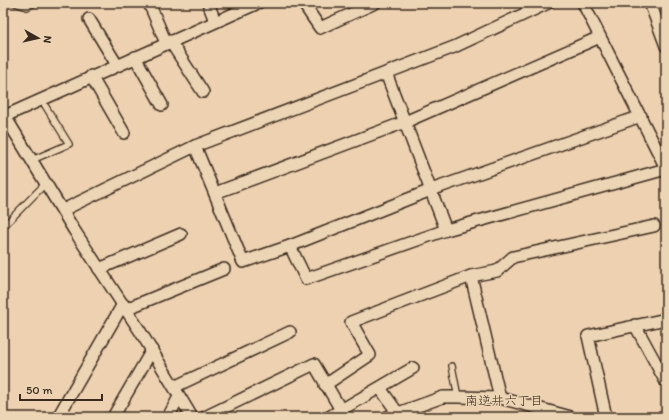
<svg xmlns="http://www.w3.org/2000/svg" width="669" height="420" font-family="Itim,'Klee One',sans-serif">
<rect width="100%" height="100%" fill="#edd1b1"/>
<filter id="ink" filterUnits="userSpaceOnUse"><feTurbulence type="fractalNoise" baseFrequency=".025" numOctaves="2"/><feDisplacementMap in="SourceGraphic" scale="8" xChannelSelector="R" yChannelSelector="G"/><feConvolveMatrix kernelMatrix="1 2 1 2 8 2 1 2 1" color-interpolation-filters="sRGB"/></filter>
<g filter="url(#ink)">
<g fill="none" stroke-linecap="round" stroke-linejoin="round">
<defs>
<g id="lane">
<path d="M15 3 27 7 34 3"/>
<path d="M32 160 69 144 41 99"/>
<path d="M3 227 45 184"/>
<path d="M452 366 458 397"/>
</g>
<g id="street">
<path d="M149 3 166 43"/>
<path d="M208 3 215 21"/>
<path d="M303 3 320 28 375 3"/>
<path d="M583 3 666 168"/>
<path d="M650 3 666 46"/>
<path d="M89 19 117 65"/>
<path d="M170 41 203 92"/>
<path d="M135 57 162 105"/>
<path d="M386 73 446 230"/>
<path d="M91 76 124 133"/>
<path d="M3 113 74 230 140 331 192 417"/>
<path d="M5 116 258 3"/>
<path d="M195 146 243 262 290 246 306 279 446 230 666 169"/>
<path d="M215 193 405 122 600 37"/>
<path d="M63 210 195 146 454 47 548 3"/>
<path d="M290 246 431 190 641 116"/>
<path d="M99 269 181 234"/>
<path d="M471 276 500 398"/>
<path d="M126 309 224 269"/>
<path d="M635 325 666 382"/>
<path d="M325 385 370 355 351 322 471 276 497 271 513 257 654 226"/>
<path d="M174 387 290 332"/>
<path d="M380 388 397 412"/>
<path d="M58 417 123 304"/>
<path d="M113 417 152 350"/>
<path d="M168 417 179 397"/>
<path d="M205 417 314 364 341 410"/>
<path d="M329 417 413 368"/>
<path d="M387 417 443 397H458L500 398 571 417"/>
<path d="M606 417 588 336 666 319"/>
</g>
</defs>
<use href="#lane" stroke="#3b2a1e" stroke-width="8"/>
<use href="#street" stroke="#3b2a1e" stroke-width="14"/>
<use href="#lane" stroke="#ecd5b5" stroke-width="5.5"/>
<use href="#street" stroke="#ecd5b5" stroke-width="11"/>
</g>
</g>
<g text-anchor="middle" stroke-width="3" stroke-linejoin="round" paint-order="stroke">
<g font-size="13" fill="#3b2a1e" stroke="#ecd5b5">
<text x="504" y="405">南逆井六丁目</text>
</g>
</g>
<rect width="669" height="420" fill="none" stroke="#ecd5b5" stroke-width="16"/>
<rect x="8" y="8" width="653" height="404" fill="none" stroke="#3b2a1e" stroke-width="1.5" filter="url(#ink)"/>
<g transform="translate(38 38) rotate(98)" stroke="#ecd5b5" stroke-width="3" paint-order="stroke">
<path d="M0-3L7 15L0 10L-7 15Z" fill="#3b2a1e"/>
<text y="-6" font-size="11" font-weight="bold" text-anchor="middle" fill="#3b2a1e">N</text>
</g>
<path d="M20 394v6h82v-6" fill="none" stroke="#3b2a1e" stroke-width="2"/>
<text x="26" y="394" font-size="12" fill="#3b2a1e" stroke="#ecd5b5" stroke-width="3" paint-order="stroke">50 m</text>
</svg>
